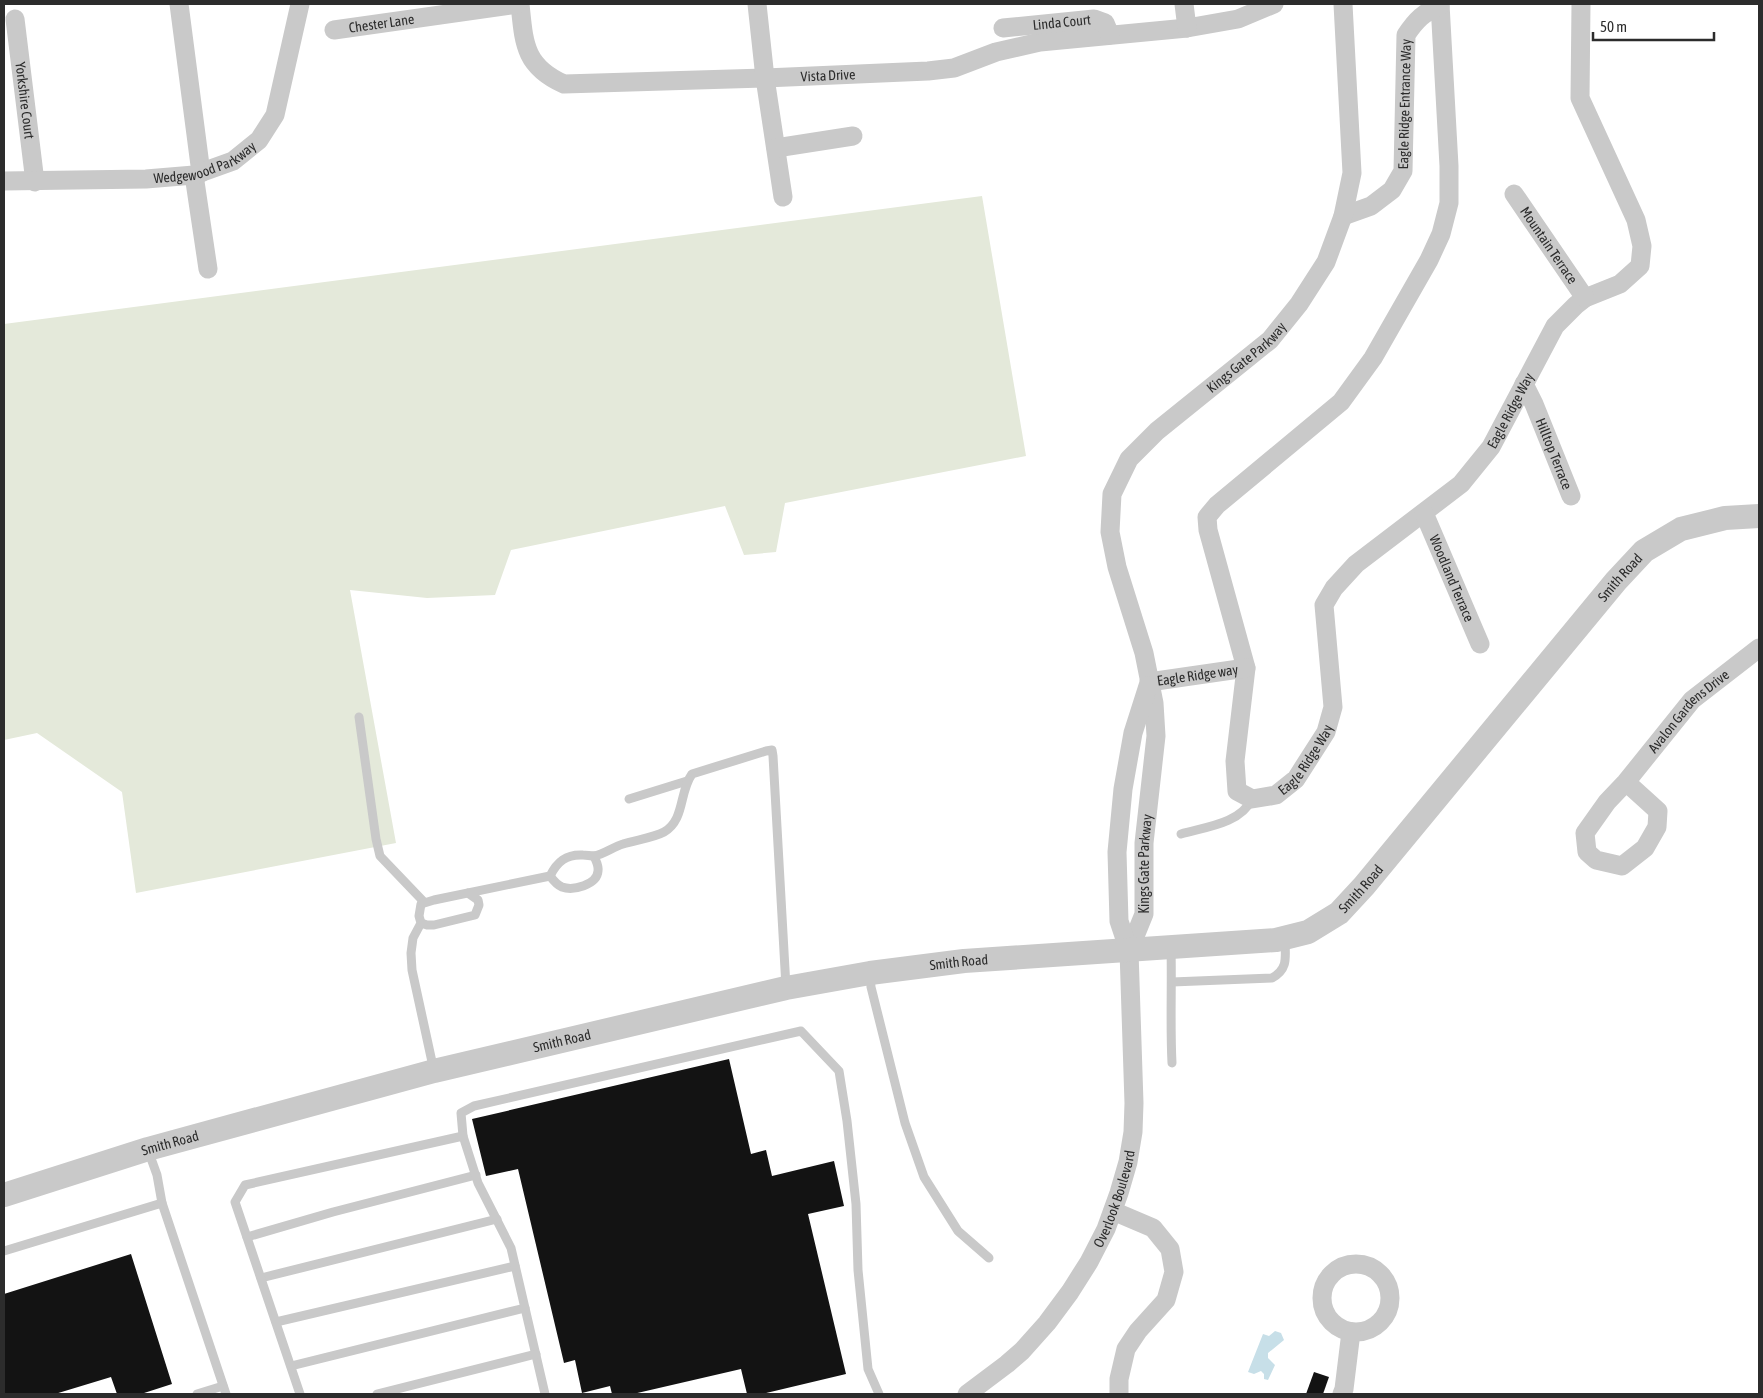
<svg xmlns="http://www.w3.org/2000/svg" width="1763" height="1398" font-family="'Asap Condensed',sans-serif">
<rect width="100%" height="100%" fill="#fff"/>
<path fill="#e4e9da" d="M982 196 1026 456 785 503 776 552 744 555 725 506 511 550 495 595 427 598 350 590 396 843 136 893 122 792 37 733 4 740V324Z"/>
<path fill="#c7dfe8" d="M1275 1331 1281 1333 1284 1340 1268 1353V1358L1275 1365 1268 1380 1264 1379V1374L1261 1371 1254 1374 1248 1372 1263 1334 1269 1336Z"/>
<g fill="#131313">
<path d="M729 1059 751 1154 766 1150 772 1176 834 1161 844 1206 808 1214 846 1374 762 1394H747L741 1369 633 1394H612L610 1386 582 1393 575 1360 564 1363 518 1169 486 1176 472 1119Z"/>
<path d="M131 1254 172 1384 141 1394H117L111 1377 55 1394H4V1294Z"/>
<path d="M1314 1372 1329 1377 1323 1394H1306Z"/>
</g>
<g fill="none" stroke-linecap="round" stroke-linejoin="round">
<g stroke="#c9c9c9" stroke-width="9">
<path d="M359 717 376 839 380 856 424 902"/>
<path d="M629 799 687 781"/>
<path d="M1181 834C1205 827 1240 824 1252 799"/>
<path d="M550 876C553 880 557 885 562 887 573 891 597 885 598 871 599 866 596 861 594 856"/>
<path d="M421 923 427 925H434L475 915 479 905 478 900 468 893"/>
<path d="M1171 948C1172 986 1170 1025 1172 1063"/>
<path d="M870 974 871 987 905 1123 924 1177 958 1231 989 1258"/>
<path d="M1172 982 1272 978C1289 969 1285 956 1285 940"/>
<path d="M434 1071 412 970 411 953 413 938 421 923 419 916 421 904 434 900 550 876C557 862 566 854 583 855 586 855 591 856 594 856 604 854 613 847 623 844 635 840 653 838 664 832 685 820 679 792 692 774L766 751 772 750 773 756 786 987"/>
<path d="M463 1136 461 1113 474 1106 801 1031 839 1071 847 1121 856 1204 858 1270 868 1369 879 1394"/>
<path d="M148 1150 157 1175 162 1203"/>
<path d="M247 1237 333 1212 476 1175"/>
<path d="M4 1251 162 1203 226 1394"/>
<path d="M261 1278 497 1219"/>
<path d="M276 1322 515 1266"/>
<path d="M291 1366 525 1308"/>
<path d="M197 1394 223 1386"/>
<path d="M300 1394 235 1202 245 1185 463 1136 478 1183 511 1248 545 1394"/>
<path d="M377 1394 536 1354"/>
</g>
<g stroke="#c9c9c9" stroke-width="19">
<path d="M179 4 201 173"/>
<path id="s1" d="M520 4C524 43 524 66 564 84L765 78 928 71 954 68 996 52 1040 42 1187 28 1238 19 1274 4"/>
<path d="M757 4 765 78 783 197"/>
<path d="M1184 4 1187 28"/>
<path id="s2" d="M1440 4 1449 166V203L1441 234 1429 260 1373 358 1341 402 1217 505 1207 517 1208 530 1246 668 1235 761 1237 791 1252 799 1276 795 1296 779 1326 732 1333 707 1324 605 1334 588 1356 564 1461 484 1491 447 1555 326 1576 305 1585 298 1620 284 1640 266 1642 246 1636 220 1580 98 1581 4"/>
<path id="s3" d="M15 19 35 182"/>
<path id="s4" d="M1003 28 1094 19 1105 23 1110 35"/>
<path id="s5" d="M334 30 518 4"/>
<path d="M776 148 853 136"/>
<path d="M194 175 208 269"/>
<path id="s6" d="M4 181 146 179 194 175 233 161 259 140 275 115 300 4"/>
<path id="s7" d="M1514 194 1585 298"/>
<path id="s8" d="M1343 216 1371 206 1392 190 1403 171 1406 35C1416 20 1424 12 1440 6"/>
<path id="s9" d="M1524 384 1534 404 1571 496"/>
<path id="s10" d="M1424 513 1480 644"/>
<path id="s11" d="M1149 682 1246 668"/>
<path id="s12" d="M1626 782 1658 811 1657 827 1645 848 1622 866 1596 860 1587 852 1585 833 1607 802 1626 782 1692 700 1759 648"/>
<path id="s13" d="M1129 951 1144 914V843L1156 736 1154 703 1144 653 1117 567 1110 532 1112 494 1129 459 1157 431 1270 340 1299 304 1326 262 1343 216 1352 173 1343 4"/>
<path d="M1113 1211 1153 1228 1170 1249 1174 1272 1166 1300 1138 1331 1126 1349 1119 1379V1394"/>
<circle cx="1356" cy="1298" r="34"/>
<path id="s14" d="M967 1394 1007 1364 1022 1351 1047 1323 1070 1292 1089 1262 1106 1229 1119 1193 1128 1162 1133 1132 1134 1103 1129 951 1119 921 1117 852 1123 789 1133 733 1148 686"/>
<path d="M1342 1394 1344 1389 1351 1332"/>
</g>
<path stroke="#c9c9c9" stroke-width="24" id="s15" d="M4 1195 148 1149 434 1071 786 988 870 973 964 961 1276 940 1308 932 1339 913 1364 886 1616 581 1644 551 1681 529 1725 518 1759 516"/>
</g>
<g text-anchor="middle" stroke-width="5" stroke-linejoin="round" paint-order="stroke">
<g font-size="14" fill="#2c2c2c" stroke="#fff">
<text dy="5" stroke="none"><textPath href="#s5" startOffset="48">Chester Lane</textPath></text>
<text dy="5" stroke="none"><textPath href="#s4" startOffset="59">Linda Court</textPath></text>
<text dy="5" stroke="none"><textPath href="#s1" startOffset="362">Vista Drive</textPath></text>
<text dy="5" stroke="none"><textPath href="#s3" startOffset="82">Yorkshire Court</textPath></text>
<text dy="5" stroke="none"><textPath href="#s8" startOffset="145">Eagle Ridge Entrance Way</textPath></text>
<text dy="5" stroke="none"><textPath href="#s6" startOffset="204">Wedgewood Parkway</textPath></text>
<text dy="5" stroke="none"><textPath href="#s7" startOffset="62">Mountain Terrace</textPath></text>
<text dy="5" stroke="none"><textPath href="#s13" startOffset="661">Kings Gate Parkway</textPath></text>
<text dy="5" stroke="none"><textPath href="#s2" startOffset="1408">Eagle Ridge Way</textPath></text>
<text dy="5" stroke="none"><textPath href="#s9" startOffset="76">Hilltop Terrace</textPath></text>
<text dy="5" stroke="none"><textPath href="#s10" startOffset="71">Woodland Terrace</textPath></text>
<text dy="5" stroke="none"><textPath href="#s15" startOffset="1809">Smith Road</textPath></text>
<text dy="5" stroke="none"><textPath href="#s11" startOffset="49">Eagle Ridge way</textPath></text>
<text dy="5" stroke="none"><textPath href="#s12" startOffset="331">Avalon Gardens Drive</textPath></text>
<text dy="5" stroke="none"><textPath href="#s2" startOffset="972">Eagle Ridge Way</textPath></text>
<text dy="5" stroke="none"><textPath href="#s13" startOffset="90">Kings Gate Parkway</textPath></text>
<text dy="5" stroke="none"><textPath href="#s15" startOffset="1404">Smith Road</textPath></text>
<text dy="5" stroke="none"><textPath href="#s15" startOffset="984">Smith Road</textPath></text>
<text dy="5" stroke="none"><textPath href="#s15" startOffset="579">Smith Road</textPath></text>
<text dy="5" stroke="none"><textPath href="#s15" startOffset="174">Smith Road</textPath></text>
<text dy="5" stroke="none"><textPath href="#s14" startOffset="250">Overlook Boulevard</textPath></text>
</g>
</g>
<rect width="1763" height="1398" fill="none" stroke="#2c2c2c" stroke-width="10"/>
<path d="M1593 32v8h121v-8" fill="none" stroke="#2c2c2c" stroke-width="2.5"/>
<text x="1600" y="32" font-size="15" fill="#2c2c2c" stroke="#ffffff" stroke-width="4" paint-order="stroke">50 m</text>
</svg>
